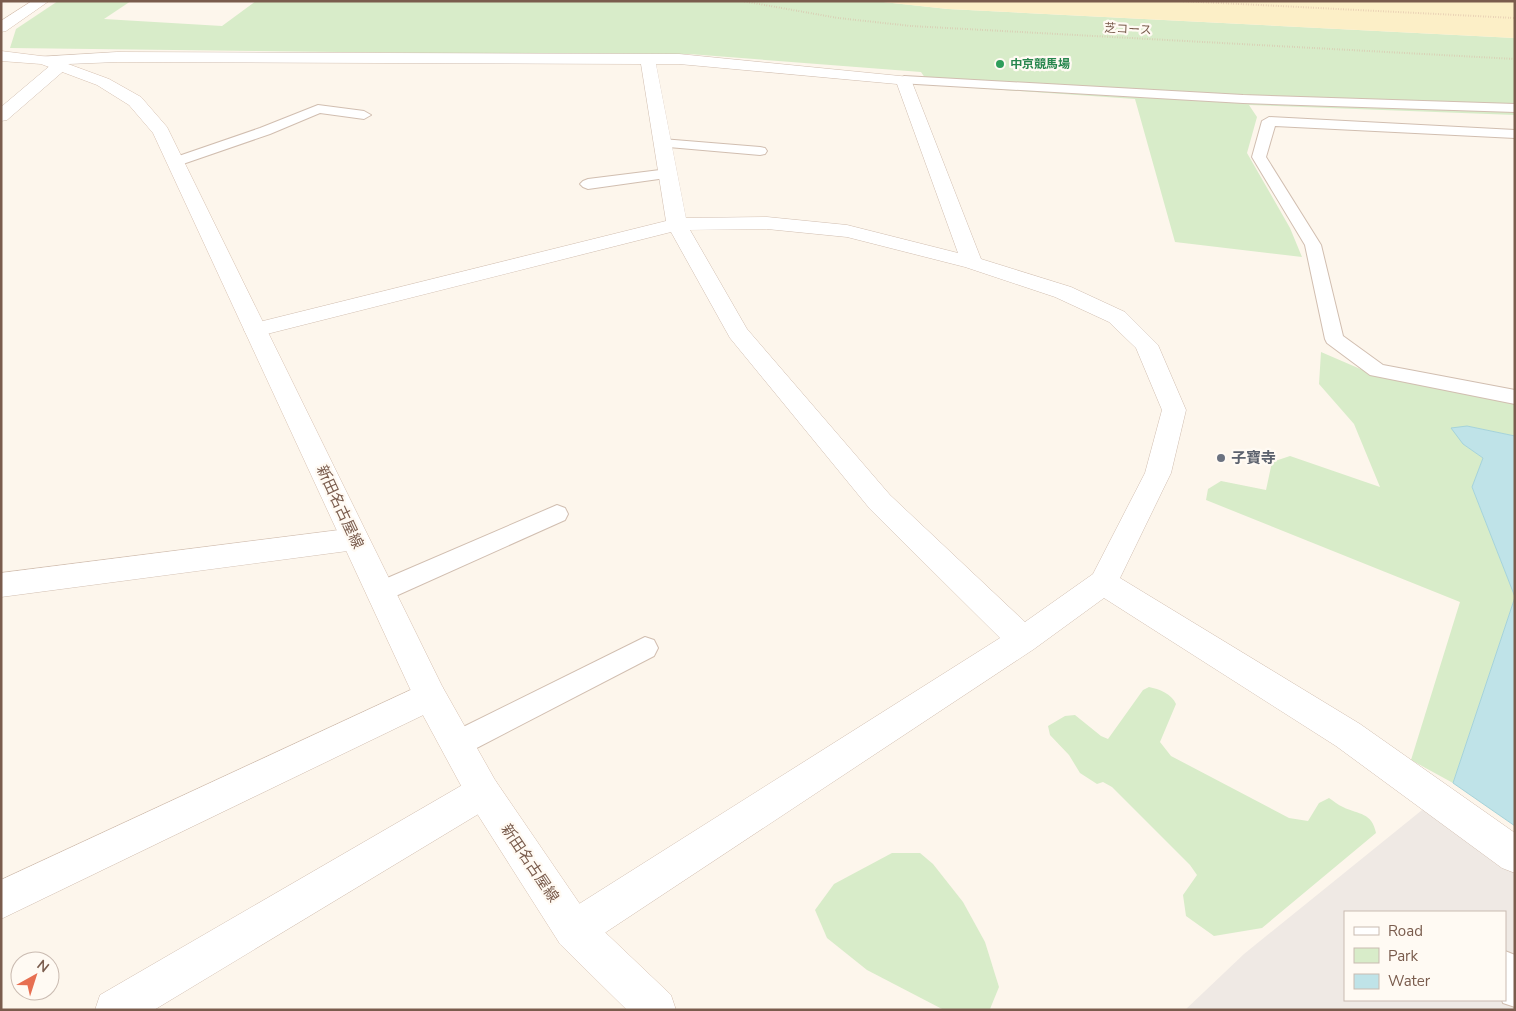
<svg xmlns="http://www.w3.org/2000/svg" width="1516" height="1011" font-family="'Nunito Sans','Noto Sans JP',sans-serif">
<rect width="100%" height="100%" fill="#fdf6ec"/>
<path fill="#efe9e4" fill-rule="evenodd" d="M1427 806 1515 870V1010H1185L1244 954ZM1345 912H1505V1000H1345Z"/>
<g fill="#d8ecc9">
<path d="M58 1H131L104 19 222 26 256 1H874L948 9 1515 38V115L1249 105 1257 117 1247 153 1290 228 1302 257 1175 242 1135 99 930 85 921 72 689 54 600 55 10 48 16 29Z"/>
<path d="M1321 352 1372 374 1515 403V436L1467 426 1463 444 1483 458 1472 487 1515 597 1453 783 1411 760 1460 602 1206 500 1208 489 1221 481 1266 490 1272 462 1290 456 1380 487 1354 424 1319 384Z"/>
<path d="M1149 687C1159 689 1172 694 1176 704L1160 742 1171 756 1289 818 1308 821 1319 803 1329 798C1334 801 1338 805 1343 807 1359 815 1372 812 1376 833L1262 928 1214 936 1186 916 1183 895 1197 875 1190 865 1112 787 1103 782 1097 784 1080 773 1069 755 1050 735 1048 726 1065 716 1075 715 1101 736 1108 739 1143 690Z"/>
<path d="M892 853H920L933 864 963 902 985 942 999 987 990 1009 944 1010 867 970 827 938 815 910 834 884Z"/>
</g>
<path fill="#fcefc7" d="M874 1H1515V38L948 9Z"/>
<path fill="#bfe3e8" stroke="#a5d3da" d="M1467 426 1515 436V826L1453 783 1515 597 1472 487 1483 458 1463 444 1451 428Z"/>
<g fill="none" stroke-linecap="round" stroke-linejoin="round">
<defs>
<g id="service">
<path d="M904 76 1243 95 1515 104V112L1243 103 899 83 897 80Z"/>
<path d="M318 105 364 111 371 115 364 119 320 113 270 134 180 165H170L168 162 170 159 260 128Z"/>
<path d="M1269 117 1515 130V138L1275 126 1266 157 1321 245 1343 336 1383 365 1515 390V404L1370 375 1327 343 1325 339 1305 245 1252 157 1262 121Z"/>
<path d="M662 139 760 147 765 148 767 151 765 154 760 155 657 146 655 143 657 140Z"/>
<path d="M668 169 673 171 676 174 673 177 588 189 583 187 580 184 583 181 588 179Z"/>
<path d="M557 505 565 508 568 514 565 520 389 599 380 602 371 599 368 592 371 585Z"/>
<path d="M645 637 654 640 658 648 654 656 467 753 457 757 447 753 443 744 447 735Z"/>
<path d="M1505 951 1515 955V1007L1503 1003 1502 1000H1505Z"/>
</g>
<g id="minor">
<path d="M117 52 679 54 910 77 981 259 1071 287 1125 312 1158 345 1186 410 1171 473 1120 578 1360 724 1515 833V873L1502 868 1336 746 1104 598 1034 649 588 944 574 949 560 944 555 930 560 916 1000 638 870 509 730 338 671 232 255 337 247 335 244 330 247 325 255 323 666 221 641 64 117 62 68 64 67 68 7 120 1 121V107L52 64 37 63 35 60 37 57ZM656 64H679L897 84 958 253 847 225 767 217 686 218ZM767 229 847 237 965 267 1055 297 1109 322 1136 348 1162 410 1145 473 1093 574 1025 622 890 495 747 329 690 230Z"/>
<path d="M355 528 365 531 369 539 365 547 355 550 1 597V573Z"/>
<path d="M430 681 442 686 446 696 442 706 1 919V880Z"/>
<path d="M483 775 495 780 501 792 495 804 154 1010H95L100 995 471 780Z"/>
</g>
<g id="secondary">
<path d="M32 1H49L6 31 1 32V21Z"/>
<path d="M1 51 49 57 109 79 141 97 167 127 442 686 495 780 588 916 671 995 676 1010H627L560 944 471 804 418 706 153 133 129 105 97 85 41 64 1 61Z"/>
</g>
</defs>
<use href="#service" stroke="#d1beb0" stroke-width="2"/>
<use href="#minor" stroke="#d1beb0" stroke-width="1"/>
<use href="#secondary" stroke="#d6c0b0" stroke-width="1"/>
<g stroke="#d9b8a5" stroke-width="2" stroke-dasharray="0.5 2" stroke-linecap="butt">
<path d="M742 1 838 18 911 26 1515 59"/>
<path d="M1181 1 1515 18"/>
</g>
<use href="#service" fill="#fff" fill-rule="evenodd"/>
<use href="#minor" fill="#fff" fill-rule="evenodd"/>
<use href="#secondary" fill="#fff" fill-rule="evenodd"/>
</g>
<circle fill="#2e9e5b" stroke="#fffaf3" stroke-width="2" cx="1000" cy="64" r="5"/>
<circle fill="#6b7280" stroke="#fffaf3" stroke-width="2" cx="1221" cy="458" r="5"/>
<g text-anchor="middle" stroke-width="4.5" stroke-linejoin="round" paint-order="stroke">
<g font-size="12" fill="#7a5c4d" stroke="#fffaf3">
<text transform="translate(1128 29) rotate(3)" y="4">芝コース</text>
</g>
<g font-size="12" font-weight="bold" fill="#27864d" stroke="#fffaf3" text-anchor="start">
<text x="1010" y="68">中京競馬場</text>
</g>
<g font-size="15" font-weight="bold" fill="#5b616d" stroke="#fffaf3" text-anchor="start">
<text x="1231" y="463">子寶寺</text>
</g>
<g font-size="15" fill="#7a5c4d" stroke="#fffaf3">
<text transform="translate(340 507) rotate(65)" y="5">新田名古屋線</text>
<text transform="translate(530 863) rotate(56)" y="5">新田名古屋線</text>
</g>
</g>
<rect width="1516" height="1011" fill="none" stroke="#7a5c4d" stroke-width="5"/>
<rect x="1344" y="911" width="162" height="90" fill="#fffaf3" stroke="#cabbb1"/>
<rect x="1354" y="927" width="25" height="8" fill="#ffffff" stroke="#cabbb1"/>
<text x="1388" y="936" font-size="15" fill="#7a5c4d">Road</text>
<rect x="1354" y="948" width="25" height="15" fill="#d8ecc9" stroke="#cabbb1"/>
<text x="1388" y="961" font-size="15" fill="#7a5c4d">Park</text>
<rect x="1354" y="974" width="25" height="15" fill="#bfe3e8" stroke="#cabbb1"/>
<text x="1388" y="986" font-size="15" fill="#7a5c4d">Water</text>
<g transform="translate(35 976) rotate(39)"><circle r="24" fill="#fffaf3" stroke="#cabbb1"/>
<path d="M0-4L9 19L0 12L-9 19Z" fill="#e76f51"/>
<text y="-8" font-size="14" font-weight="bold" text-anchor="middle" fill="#7a5c4d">N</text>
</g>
</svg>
